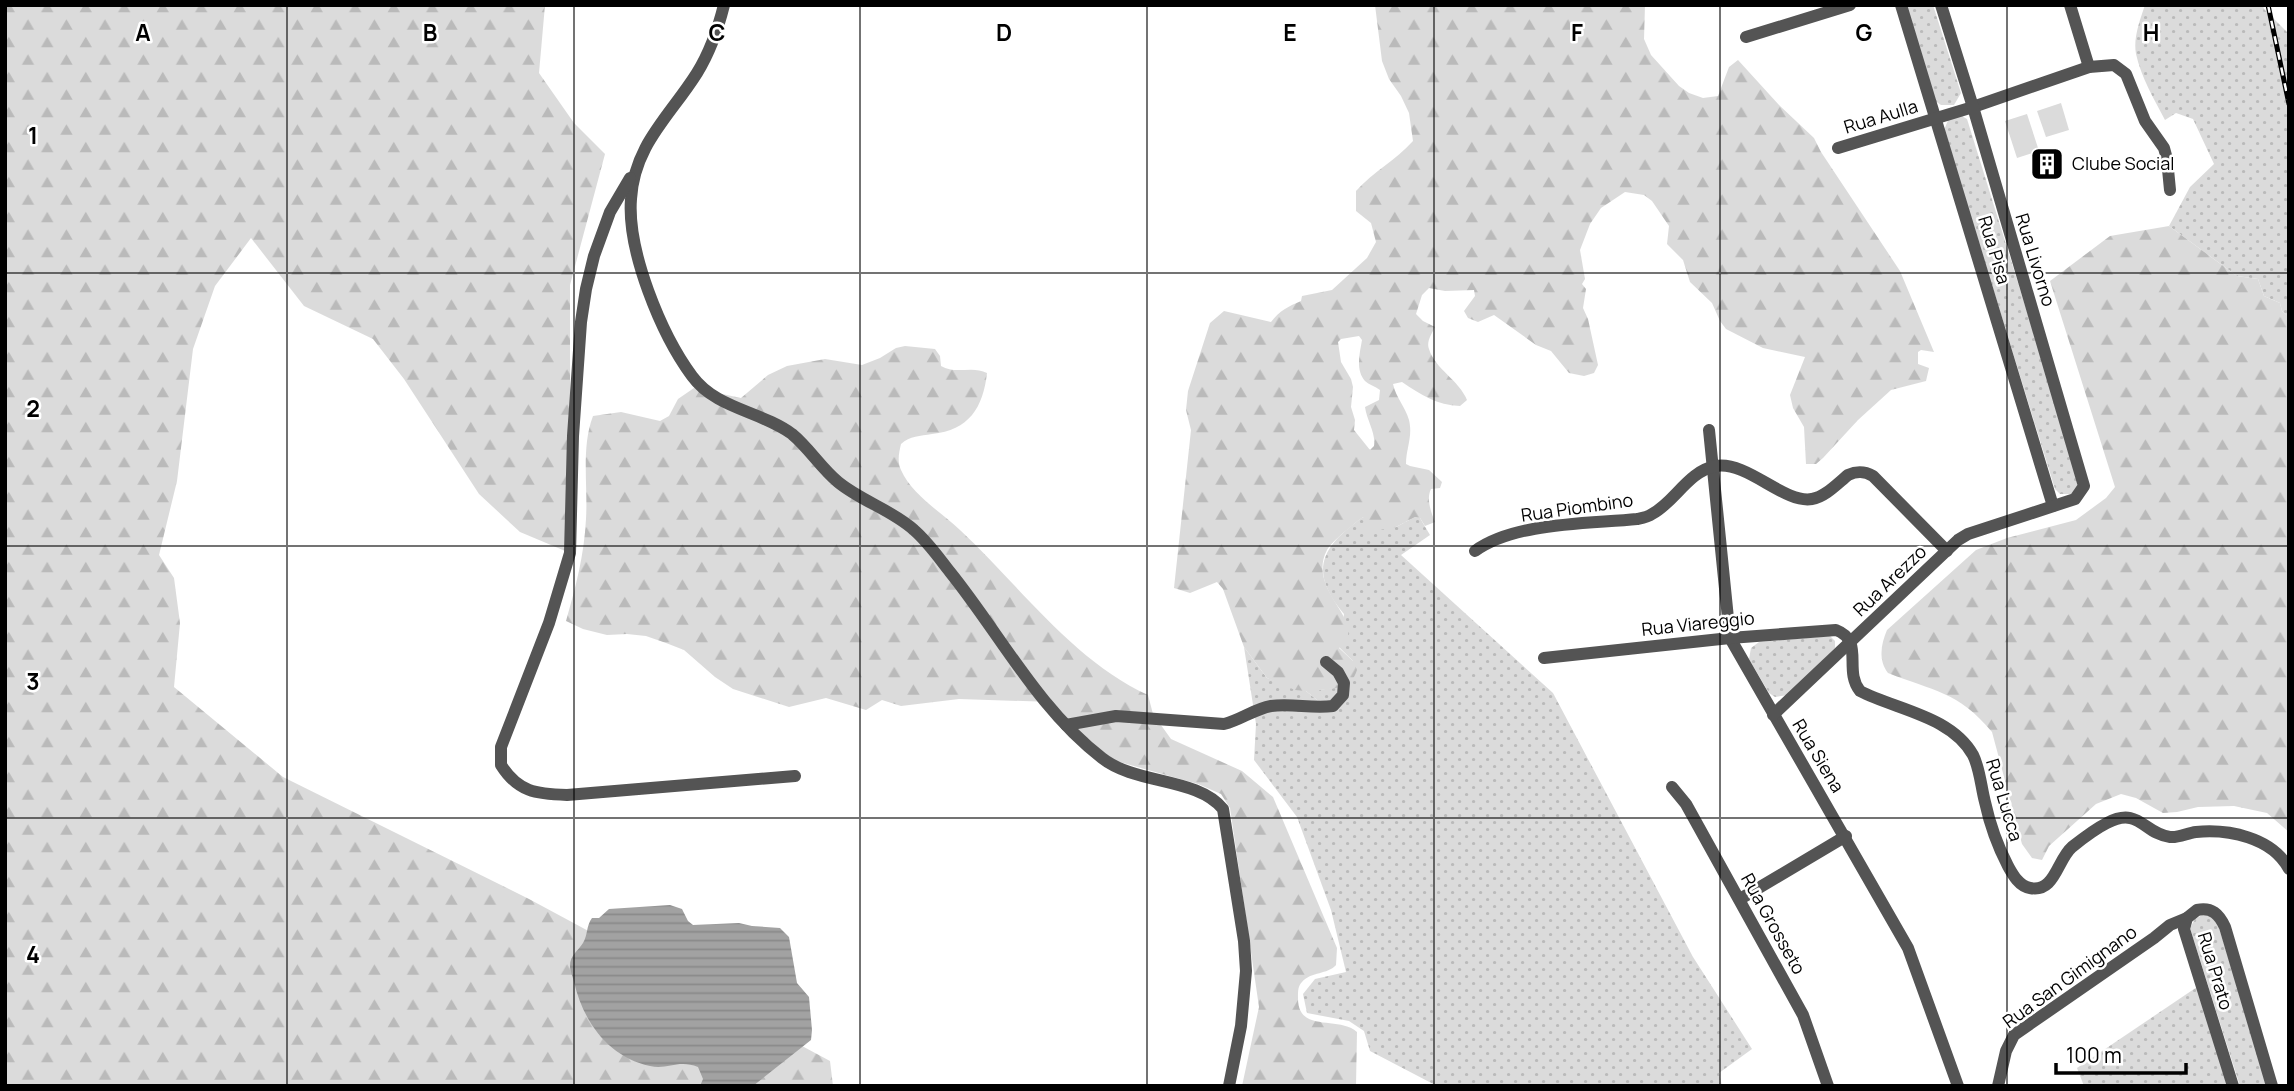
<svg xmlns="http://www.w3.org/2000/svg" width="2294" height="1091" font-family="Manrope,sans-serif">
<defs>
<pattern id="green-dots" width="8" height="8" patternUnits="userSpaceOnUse" patternTransform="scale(1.75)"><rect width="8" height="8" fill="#dbdbdb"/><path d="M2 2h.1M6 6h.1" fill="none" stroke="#bababa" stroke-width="1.8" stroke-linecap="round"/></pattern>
<pattern id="forest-firs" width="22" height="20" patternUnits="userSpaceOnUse" patternTransform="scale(1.75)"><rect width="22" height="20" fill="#dbdbdb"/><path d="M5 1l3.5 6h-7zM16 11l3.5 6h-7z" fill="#bababa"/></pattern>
<pattern id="water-rules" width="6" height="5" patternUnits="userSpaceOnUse" patternTransform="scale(1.75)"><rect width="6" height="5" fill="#a2a2a2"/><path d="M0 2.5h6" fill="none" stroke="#8a8a8a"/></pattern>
</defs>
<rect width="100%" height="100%" fill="#fff"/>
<g fill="url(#green-dots)">
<path d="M1906 5H1933L1961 93 1954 105H1941L1935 101Z"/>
<path d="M2145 5H2263L2264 9 2289 34V317L2282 311 2280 303 2264 296 2258 279 2237 276 2169 226 2190 187 2214 164 2193 119 2176 113 2165 120C2154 99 2141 77 2136 54 2133 38 2140 20 2145 5Z"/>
<path d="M1960 115 1967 119 2080 482 2072 494H2060L2055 489 1944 130 1949 118Z"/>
<path d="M1363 517 1396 527 1415 517 1420 518 1430 535 1401 555 1553 693 1693 957 1752 1049 1719 1073 1722 1086H1437L1370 1051 1364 1031 1349 1021 1307 1013 1303 994 1315 979 1346 972 1331 910 1297 817 1254 760 1256 724 1244 647 1267 678 1306 691 1322 704 1327 702 1318 690 1347 686 1353 661 1339 647 1344 614C1308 571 1321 547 1363 517Z"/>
<path d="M1830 636 1835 641V648L1788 695 1775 697 1769 693 1749 659 1751 648 1759 642Z"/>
<path d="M2204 914 2210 915 2217 921 2268 1086H2240L2190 928 2195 919Z"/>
<path d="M2197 987 2228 1086H2084L2077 1068Z"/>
</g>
<g fill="url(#forest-firs)" fill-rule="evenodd">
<path d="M5 5H545L539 73 574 123 605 154 570 285V553L520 532 479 494 404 379 373 339 304 306 251 238 215 286 193 349 177 481 159 555 174 578 180 623 174 687 283 777 529 899 830 1061 833 1086H5Z"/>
<path d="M1375 5H1645L1644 39 1651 55 1679 86 1689 93 1703 98 1718 96 1729 67 1738 60 1779 105 1814 138 1821 152 1900 271 1934 352 1921 350 1918 352V364L1929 368 1926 381 1891 390 1858 420 1823 458 1816 464H1806L1804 427 1793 408 1790 395 1805 357 1763 348 1726 329 1720 321 1712 303 1690 282 1683 260 1667 244 1669 226 1652 201 1644 195 1625 192 1601 208 1590 224 1580 250 1585 279 1582 284 1586 289 1583 308 1588 319 1598 365 1594 373 1584 376 1569 373 1551 351 1536 345 1494 315 1478 322 1468 318 1464 311 1475 296 1474 290 1445 291 1429 288 1422 295 1416 314 1423 321 1435 327C1432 333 1426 342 1429 349 1435 369 1459 380 1467 400L1460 406C1437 405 1421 395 1402 382L1393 384C1396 398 1405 406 1409 420 1413 437 1406 448 1406 464L1410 466 1429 470 1442 482 1440 488 1431 489C1426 499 1431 512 1435 522L1425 526 1420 518 1415 517 1396 527 1368 532 1364 529 1365 519 1363 517C1354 524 1332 541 1327 550 1305 592 1372 623 1339 648L1353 661 1357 670C1351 689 1337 688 1319 690L1327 702 1322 704 1306 691 1295 690 1267 678 1244 647 1223 589 1217 582 1190 593 1174 588 1191 430 1186 410 1188 391 1210 323 1224 311 1271 322C1279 311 1289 306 1301 301L1302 296 1332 290 1367 258 1376 242 1371 223 1356 211V191C1373 172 1396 160 1413 141L1409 113 1401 96 1389 79 1382 61ZM1359 336 1362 340C1360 352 1355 370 1365 381 1369 385 1375 386 1380 390L1379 400 1365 407C1367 421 1376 433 1374 446L1370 450 1354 430 1355 420 1351 407 1353 387 1351 379 1341 362 1338 342 1341 339Z"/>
<path d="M2169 226 2237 276 2258 279 2264 296 2280 303 2282 311 2289 317V832L2267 813 2234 806 2198 807 2177 812 2163 813 2136 798 2121 794 2096 804 2049 846 2042 860 2032 858 2022 844 1992 732C1958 691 1933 691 1888 673 1878 660 1881 644 1887 630L1976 550 2007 538 2076 520 2106 498 2115 487 2050 281 2110 236Z"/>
<path d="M905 346 935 349 940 356 941 366C956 375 972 365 987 373 983 408 969 430 932 434 920 436 910 436 901 444 899 453 897 461 901 470 912 495 941 512 960 530 1019 585 1073 661 1148 695L1153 714 1171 739 1242 771 1273 797 1337 948 1336 965C1327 975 1312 971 1302 982 1298 986 1298 991 1298 997 1297 1034 1338 1015 1357 1032L1356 1086H1242L1259 1007 1230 808 1221 794 1198 784 1116 761 1086 739 1052 702 959 699 901 706 882 700 866 710 826 698 789 707 733 689 715 677 684 650 666 643 646 636 627 634 607 635 583 629 566 621C576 586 584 556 586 519 588 486 581 447 593 416L621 412 660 421 669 416 678 399 694 388 741 398 768 375 787 366 825 359 862 365 880 358 896 348Z"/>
</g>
<g fill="#dbdbdb">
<path d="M2061 103 2069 130 2046 137 2037 111Z"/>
<path d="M2027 114 2039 151 2017 158 2005 121Z"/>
</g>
<path fill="url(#water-rules)" d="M670 905 682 909 688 921 693 925 739 923 752 926 780 928 789 937 797 983 809 997 812 1030 811 1040 753 1086H700L703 1079 698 1067C678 1059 668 1070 650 1066 608 1057 583 1021 574 982 573 977 570 971 570 966 570 955 578 951 583 943 588 935 586 926 592 918H599L609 909Z"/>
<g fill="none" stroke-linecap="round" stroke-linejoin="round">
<g stroke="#545454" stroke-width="12">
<path d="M724 5C718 29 710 52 697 73 670 116 634 145 631 199 627 251 661 334 692 376 716 409 761 411 792 434 809 448 821 468 838 482 861 501 892 510 914 530 928 542 939 558 950 572 1000 634 1038 709 1102 758 1136 785 1197 777 1223 809L1244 941 1246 971 1241 1026 1229 1086"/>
<path d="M1901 5 2053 506"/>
<path d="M2070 5 2089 67"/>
<path d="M1746 37 1850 5"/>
<path d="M1838 148 1973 107 2089 67 2114 65 2126 74 2145 121 2164 148 2167 159 2170 190"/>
<path d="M630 178 610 212 594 256 586 289 581 322 573 436 570 553 549 623 501 747V765C518 792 536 794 567 795L795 776"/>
<path d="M1709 430 1730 638 1908 948 1958 1086"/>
<path d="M1475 551C1515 522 1588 524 1637 519 1642 518 1648 517 1652 514 1675 502 1688 471 1716 466 1748 461 1784 504 1812 499 1825 497 1838 483 1848 475 1857 471 1864 471 1873 476L1947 551"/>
<path d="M1544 658 1730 638 1836 630C1865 641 1843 670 1860 691 1897 710 1951 716 1973 755 1980 769 1981 787 1985 802 1990 825 1997 845 2008 866 2013 875 2019 886 2030 888 2055 893 2057 860 2072 847 2082 839 2095 829 2107 823 2139 806 2144 834 2170 837 2179 838 2187 833 2196 832 2228 829 2272 837 2289 869"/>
<path d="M1773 715 1958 540 1968 534 2075 499 2084 486 1973 107 1941 5"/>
<path d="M1066 725 1116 716 1224 724C1241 720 1254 709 1271 706 1292 703 1312 709 1333 706L1343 695 1344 683 1338 672 1326 662"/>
<path d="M1672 787 1686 804 1803 1015 1828 1086"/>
<path d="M1740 899 1846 836"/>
<path d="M1998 1086 2006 1051 2014 1035 2154 938 2170 925 2187 918"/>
<path d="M2233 1086 2184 929 2187 918 2197 910C2212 907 2219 914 2225 927L2272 1086"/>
</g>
<defs>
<path id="rail" d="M2268 5 2289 104"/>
</defs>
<use href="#rail" stroke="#000" stroke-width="5"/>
<use href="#rail" stroke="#fff" stroke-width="2.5" stroke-dasharray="8" stroke-linecap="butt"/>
</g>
<path fill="none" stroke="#000" stroke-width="2" stroke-opacity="0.55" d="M287 5V1086M574 5V1086M860 5V1086M1147 5V1086M1434 5V1086M1720 5V1086M2007 5V1086M5 273H2289M5 546H2289M5 818H2289"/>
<defs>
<symbol id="building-square" viewBox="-11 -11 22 22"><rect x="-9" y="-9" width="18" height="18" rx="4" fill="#000" stroke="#fff"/><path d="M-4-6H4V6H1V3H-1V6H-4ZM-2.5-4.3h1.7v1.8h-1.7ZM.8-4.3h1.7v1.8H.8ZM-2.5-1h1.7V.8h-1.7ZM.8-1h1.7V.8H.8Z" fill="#fff"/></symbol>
</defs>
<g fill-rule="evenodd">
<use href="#building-square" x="2028" y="145" width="38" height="38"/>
</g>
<g text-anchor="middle" stroke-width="5" stroke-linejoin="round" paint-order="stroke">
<g font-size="18" fill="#000" stroke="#fff">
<text transform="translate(1881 117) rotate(-17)" y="6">Rua Aulla</text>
<text transform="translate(1994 250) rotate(73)" y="6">Rua Pisa</text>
<text transform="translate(2035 260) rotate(73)" y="6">Rua Livorno</text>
<text transform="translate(1577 508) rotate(-8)" y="6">Rua Piombino</text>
<text transform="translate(1890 581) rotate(-44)" y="6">Rua Arezzo</text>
<text transform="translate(1698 624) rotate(-6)" y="6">Rua Viareggio</text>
<text transform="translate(1818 756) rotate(59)" y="6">Rua Siena</text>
<text transform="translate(2004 800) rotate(73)" y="6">Rua Lucca</text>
<text transform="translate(1773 924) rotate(61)" y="6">Rua Grosseto</text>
<text transform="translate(2215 971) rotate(73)" y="6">Rua Prato</text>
<text transform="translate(2070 977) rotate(-36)" y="6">Rua San Gimignano</text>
</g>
<g font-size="18" fill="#000" stroke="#fff" text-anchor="start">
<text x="2072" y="170">Clube Social</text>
</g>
</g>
<g font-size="23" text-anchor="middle" font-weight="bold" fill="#000" stroke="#fff" stroke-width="5" stroke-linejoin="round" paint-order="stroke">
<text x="143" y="41">A</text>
<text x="430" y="41">B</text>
<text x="717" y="41">C</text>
<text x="1004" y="41">D</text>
<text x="1290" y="41">E</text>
<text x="1577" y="41">F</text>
<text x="1864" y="41">G</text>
<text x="2151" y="41">H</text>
<text x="33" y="144">1</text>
<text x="33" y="417">2</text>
<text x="33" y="690">3</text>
<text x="33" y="963">4</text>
</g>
<rect width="2294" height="1091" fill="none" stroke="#000000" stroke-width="14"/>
<path d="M2056 1063v10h130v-10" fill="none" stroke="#000000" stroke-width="3.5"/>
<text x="2066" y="1063" font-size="21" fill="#000000" stroke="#ffffff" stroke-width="5" paint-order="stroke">100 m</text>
</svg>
